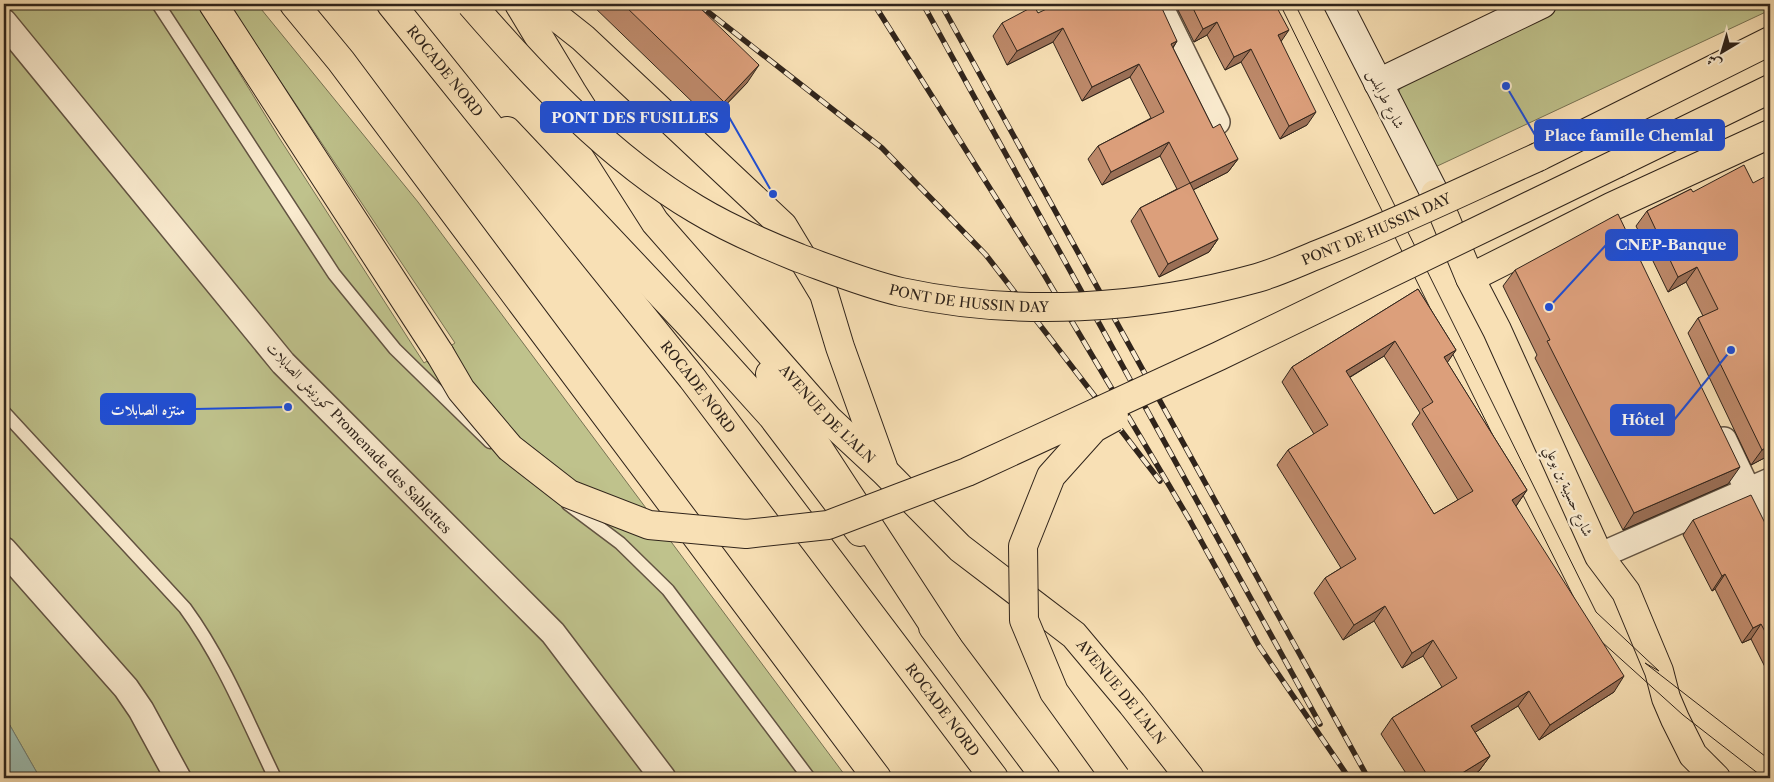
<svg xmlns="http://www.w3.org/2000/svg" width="1774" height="782" font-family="'Libre Caslon Text',Amiri,serif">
<rect width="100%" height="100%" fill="#f8e0b5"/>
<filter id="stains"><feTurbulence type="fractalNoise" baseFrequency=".004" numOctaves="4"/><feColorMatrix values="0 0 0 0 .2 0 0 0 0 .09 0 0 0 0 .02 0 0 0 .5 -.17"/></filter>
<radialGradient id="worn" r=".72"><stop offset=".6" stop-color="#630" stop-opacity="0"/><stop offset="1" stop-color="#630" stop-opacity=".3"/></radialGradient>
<g fill="#bfc28c" stroke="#787354">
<path d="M4 4H197L278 136 424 363 455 343 229 4H257L418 202 847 778H40L4 715Z"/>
<path d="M1565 4H1770V10L1431 169 1400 105 1399 90 1409 81Z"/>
</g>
<path fill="#9dbdb1" stroke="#718075" d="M4 715 40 778H4Z"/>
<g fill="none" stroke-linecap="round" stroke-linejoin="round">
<defs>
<g id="lane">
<path d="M158 4 334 274 395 349 490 442"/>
<path d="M4 412 185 608C223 660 247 720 275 778"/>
<path d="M568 504 620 543 668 590 809 778"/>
</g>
<g id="street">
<path d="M1159 4 1217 122"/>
<path d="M4 22 283 363 553 633 663 778"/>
<path d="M1724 440 1770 537"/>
<path d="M4 550 126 688 141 710 178 778"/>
<path d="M1599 556 1770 481"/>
</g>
<g id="secondary">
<path d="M1338 4 1435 194"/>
<path d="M1378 83 1542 4"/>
</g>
<g id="primary">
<path d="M507 131 689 324 772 416 860 532"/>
<path d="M1435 194 1470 278 1497 330 1599 556 1626 592 1659 671 1666 698 1675 719 1693 755 1716 778"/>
<path d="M933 627 1046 778"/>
</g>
<g id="highway">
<path d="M213 4 440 354"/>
<path d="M294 4 341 61 877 778"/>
<path id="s1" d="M391 4 692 378 994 778"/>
<path id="s2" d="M519 4 572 92 655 222 828 419 884 471 960 548 1074 635 1132 704 1190 778"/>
<path d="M540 4 583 38 783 226 824 294 840 347 883 467"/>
<path d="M1538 157 1770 41"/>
<path d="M1618 163 1770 89"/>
<path d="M1470 278 1611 207 1770 134"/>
<path d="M770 374 948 647"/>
</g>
</defs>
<use href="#lane" stroke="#625342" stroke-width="15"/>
<use href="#street" stroke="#625342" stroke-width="28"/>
<use href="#secondary" stroke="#30241b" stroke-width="30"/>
<use href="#primary" stroke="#30241b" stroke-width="30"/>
<use href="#highway" stroke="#30241b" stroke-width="30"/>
<use href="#lane" stroke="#faebcf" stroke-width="12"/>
<use href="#street" stroke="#faebcf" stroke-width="25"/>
<use href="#secondary" stroke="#faebcf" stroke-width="28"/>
<use href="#primary" stroke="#f8e0b5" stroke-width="28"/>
<use href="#highway" stroke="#f8e0b5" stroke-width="28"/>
<g stroke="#30241b" stroke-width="1">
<path d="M1280 4 1501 452"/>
<path d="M1295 4 1596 612 1659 671 1645 663 1770 760"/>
<path d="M1517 483 1578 606"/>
<path d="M1592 633 1683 715 1764 778"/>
</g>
<defs>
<g id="rail">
<path d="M698 4 882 148 986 255 1160 481"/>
<path d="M874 4 1042 271 1189 519 1259 646 1349 778"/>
<path d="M923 4 1320 724"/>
<path d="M941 4 1368 778"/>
</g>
</defs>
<use href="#rail" stroke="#30241b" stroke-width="5.5"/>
<use href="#rail" stroke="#faebcf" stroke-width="4" stroke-dasharray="11" stroke-linecap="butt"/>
<defs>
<g id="highway-bridge">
<path id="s3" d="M471 4C536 79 610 158 696 209 729 229 764 244 799 258 832 270 866 284 901 292 1018 317 1142 310 1257 278 1278 272 1299 262 1319 254 1393 225 1465 190 1538 157"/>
<path d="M440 354 461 390 510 448 569 494 649 525 746 534 828 525 967 472 1219 356 1618 163"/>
<path d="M1114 417 1094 428 1051 476 1023 546 1024 620 1054 692 1116 778"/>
</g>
</defs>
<use href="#highway-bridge" stroke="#30241b" stroke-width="30" stroke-linecap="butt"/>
<use href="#highway-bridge" stroke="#f8e0b5" stroke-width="28"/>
</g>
<g fill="#bd896a" stroke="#30241b" fill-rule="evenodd">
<path d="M591 4H696L747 83 711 120Z"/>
<path d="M1175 4H1275L1281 41 1307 125 1280 139 1241 62 1225 70 1207 35 1194 42Z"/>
<path d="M1038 13 1177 41 1173 48 1213 128 1238 159 1228 172 1193 190 1218 239 1209 252 1159 277 1131 221 1140 208 1177 189 1160 156 1102 185 1088 159 1098 146 1151 118 1130 77 1082 101 1053 42 1007 65 993 36 1002 23Z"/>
<path d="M1691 189 1770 455 1751 465 1688 333 1698 318 1703 316 1686 282 1668 292 1636 226 1647 211Z"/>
<path d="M1515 270 1728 484 1623 530 1535 358 1537 355 1503 286Z"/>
<path d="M1418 289 1456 350 1447 362 1527 490 1516 506 1614 692 1539 740 1518 706 1475 732 1490 756 1479 771 1468 778H1409L1381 734 1392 718 1442 687 1423 656 1402 668 1374 621 1343 640 1314 593 1325 578 1341 568 1277 465 1288 450 1314 434 1282 382 1292 367ZM1384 356 1420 413 1412 424 1458 500 1434 514 1349 378Z"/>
<path d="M1693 520 1768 529 1770 530V677L1751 639 1742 643 1715 589 1712 591 1683 535Z"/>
</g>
<g fill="#9a6f56" stroke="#30241b">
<path d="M1217 22 1207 35 1194 42 1203 29Z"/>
<path d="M1063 28 1053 42 1007 65 1017 51Z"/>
<path d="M1289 30 1280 43 1278 35Z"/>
<path d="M1177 41 1168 55 1171 44Z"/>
<path d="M1251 49 1241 62 1225 70 1234 57Z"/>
<path d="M1139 64 1130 77 1082 101 1092 87Z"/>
<path d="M759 65 747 83 711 120 724 102Z"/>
<path d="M1316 112 1307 125 1280 139 1289 126Z"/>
<path d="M1169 142 1160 156 1102 185 1111 172Z"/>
<path d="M1238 159 1228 172 1181 196 1190 183Z"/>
<path d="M1218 239 1209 252 1159 277 1168 264Z"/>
<path d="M1697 267 1686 282 1668 292 1678 277Z"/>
<path d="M1395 341 1384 356 1335 386 1346 371Z"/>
<path d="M1456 350 1445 366 1444 357Z"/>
<path d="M1770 445V455L1751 465 1762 450Z"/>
<path d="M1740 467 1728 484 1623 530 1634 513Z"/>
<path d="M1527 490 1516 506 1501 515 1512 500Z"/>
<path d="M1725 574 1715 589 1712 591 1722 576Z"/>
<path d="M1385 606 1374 621 1343 640 1354 625Z"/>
<path d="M1761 624 1751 639 1742 643 1753 628Z"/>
<path d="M1433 640 1423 656 1402 668 1412 653Z"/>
<path d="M1624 676 1614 692 1539 740 1550 725Z"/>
<path d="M1529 691 1518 706 1461 741 1471 726Z"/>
<path d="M1490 756 1479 771 1468 778H1454Z"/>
</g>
<g fill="#dc9f7b" stroke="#30241b" fill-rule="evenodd">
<path d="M623 4H696L759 65 724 102Z"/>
<path d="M1057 4H1160L1177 41 1171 44 1213 128 1220 124 1238 159 1190 183 1169 142 1111 172 1098 146 1164 112 1139 64 1092 87 1063 28 1017 51 1002 23 1034 6 1038 13Z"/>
<path d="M1191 4H1275L1289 30 1278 35 1316 112 1289 126 1251 49 1234 57 1217 22 1203 29Z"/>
<path d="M1744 165 1753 183 1770 174V445L1762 450 1698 318 1718 309 1697 267 1678 277 1647 211 1691 189 1693 192Z"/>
<path d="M1190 183 1218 239 1168 264 1140 208Z"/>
<path d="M1618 214 1740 467 1634 513 1547 341 1550 340 1515 270Z"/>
<path d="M1418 289 1456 350 1444 357 1527 490 1512 500 1624 676 1550 725 1529 691 1471 726 1490 756 1454 778H1429L1392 718 1457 678 1433 640 1412 653 1385 606 1354 625 1325 578 1356 559 1288 450 1328 425 1292 367ZM1395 341 1433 402 1422 409 1473 491 1434 514 1346 371Z"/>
<path d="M1751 495 1768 529 1770 530V641L1761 624 1753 628 1725 574 1722 576 1693 520Z"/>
</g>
<g text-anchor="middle" stroke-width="5" stroke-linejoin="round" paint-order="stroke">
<g font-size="14" fill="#30241b" stroke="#faebcf">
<text dy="5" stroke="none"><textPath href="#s1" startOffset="86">ROCADE NORD</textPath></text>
<text transform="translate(1386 99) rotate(63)" y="5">شارع طرابلس</text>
<text dy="5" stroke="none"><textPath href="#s3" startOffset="1016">PONT DE HUSSIN DAY</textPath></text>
<text dy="5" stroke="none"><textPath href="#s3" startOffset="596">PONT DE HUSSIN DAY</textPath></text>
<text dy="5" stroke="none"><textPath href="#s1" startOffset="491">ROCADE NORD</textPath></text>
<text dy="5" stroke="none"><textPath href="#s2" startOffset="515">AVENUE DE L'ALN</textPath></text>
<text transform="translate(359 438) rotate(46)" y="5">كورنيش الصابلات Promenade des Sablettes</text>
<text transform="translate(1569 491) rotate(66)" y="5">شارع حسيبة بن بوعلي</text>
<text dy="5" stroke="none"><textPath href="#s2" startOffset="921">AVENUE DE L'ALN</textPath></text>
<text dy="5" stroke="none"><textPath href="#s1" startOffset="896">ROCADE NORD</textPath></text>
</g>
</g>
<path fill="none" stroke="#1d4ed8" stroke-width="2" d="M773 194L729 117M1506 86L1535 135M1549 307L1606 245M288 407L195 409M1731 350L1674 420"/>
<g fill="#1d4ed8" stroke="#faebcf" stroke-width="2">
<circle cx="773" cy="194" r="5"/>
<circle cx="1506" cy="86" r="5"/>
<circle cx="1549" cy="307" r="5"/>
<circle cx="288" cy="407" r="5"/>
<circle cx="1731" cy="350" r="5"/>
</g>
<g fill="#1d4ed8" stroke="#1d4ed8" stroke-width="2">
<rect x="541" y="102" width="188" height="30" rx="5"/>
<rect x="1535" y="120" width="189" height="30" rx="5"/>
<rect x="1606" y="230" width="131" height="30" rx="5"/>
<rect x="101" y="394" width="94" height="30" rx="5"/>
<rect x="1611" y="405" width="63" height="30" rx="5"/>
</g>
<g font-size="15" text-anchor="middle" font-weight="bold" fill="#fff">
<text x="635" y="123">PONT DES FUSILLES</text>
<text x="1629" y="141">Place famille Chemlal</text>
<text x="1671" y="250">CNEP-Banque</text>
<text x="148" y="415">منتزه الصابلات</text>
<text x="1643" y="425">Hôtel</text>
</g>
<rect width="1774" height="782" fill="none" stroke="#f8e0b5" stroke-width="20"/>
<rect x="5" y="5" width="1764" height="772" fill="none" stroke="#30241b" stroke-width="2.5"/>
<rect x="10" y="10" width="1754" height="762" fill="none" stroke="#30241b"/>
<g transform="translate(1722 52) rotate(218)" stroke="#faebcf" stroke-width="4" paint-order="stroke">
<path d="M0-4L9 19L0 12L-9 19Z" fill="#30241b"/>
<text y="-8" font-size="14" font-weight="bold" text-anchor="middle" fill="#30241b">ش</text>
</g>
<rect width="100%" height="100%" filter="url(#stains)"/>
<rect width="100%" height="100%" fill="url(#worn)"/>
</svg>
